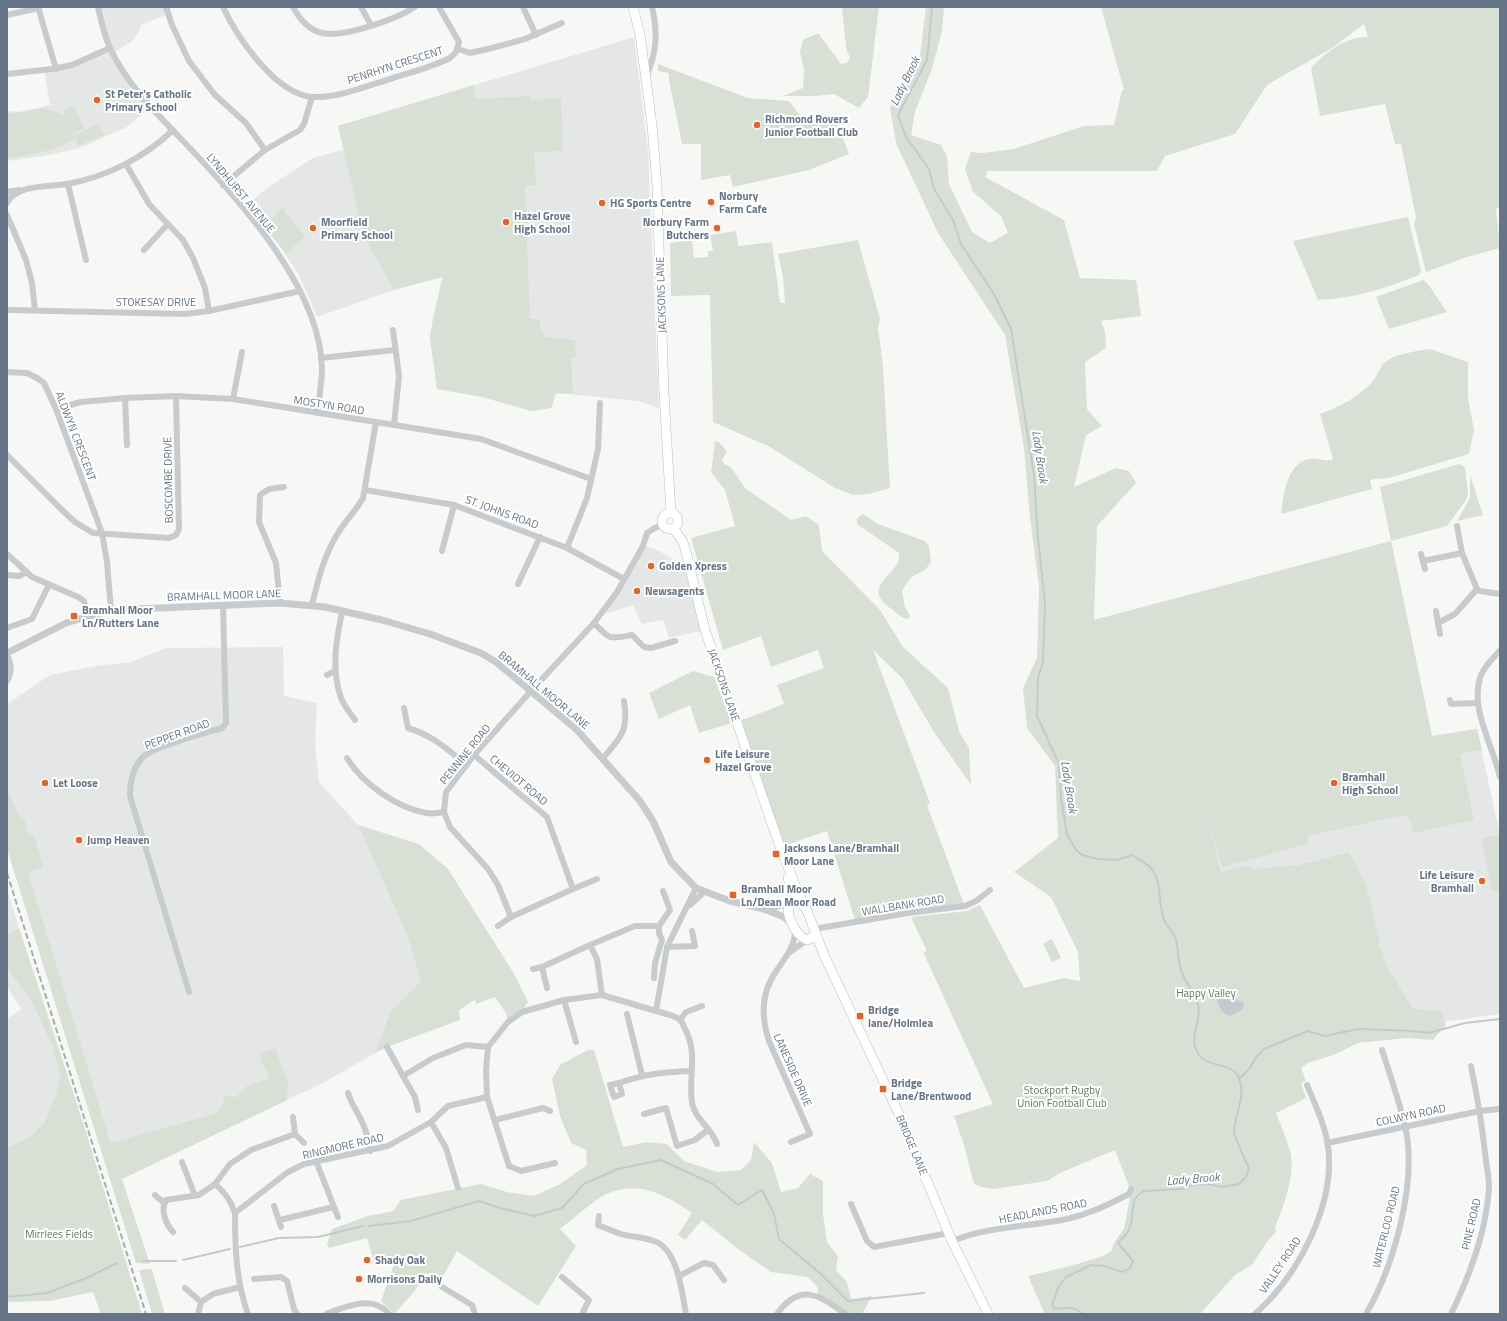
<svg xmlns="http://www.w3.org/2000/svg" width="1507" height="1321" font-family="'Titillium Web',sans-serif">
<rect width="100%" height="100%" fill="#f7f8f5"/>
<g fill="#e5e7e6">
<path d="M98 7H164L166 15 141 25 139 32 131 42 113 53 151 107 125 128 79 148 44 156 7 161V111L21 112 50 105 44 70 52 69 110 48Z"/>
<path d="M634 37 648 150 659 408 638 401 558 393 555 396 551 408 531 411 483 397 437 389 430 337 442 277 400 288 317 317 299 275 279 245 246 206 267 188 313 158 345 149 338 126Z"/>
<path d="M1391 541 1432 736 1477 729 1500 835V1014L1441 1022 1396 1006 1349 852 1204 888 1094 620Z"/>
<path d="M646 546 661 552 692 571 705 630 669 638 663 620 642 624 633 605 605 614Z"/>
<path d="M283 647 284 696 317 703 315 744 319 782 358 825 407 935 421 981 390 1012 375 1053 325 1082 122 1179 7 805V704L50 675 96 666 131 662 166 648Z"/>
<path d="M7 889 80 1122 10 1147 7 1145V1019L21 1009 7 987Z"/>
</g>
<g fill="#d8e0d5">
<path d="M842 7H879L868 97 859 108 834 94 815 96H783L803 88 804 70 800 52 803 40 818 33 841 64 847 63 850 58 846 48Z"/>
<path d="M926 7H944L942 31 932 69 915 112 911 135 941 145 947 156 949 184 972 232 990 243 1008 233 1001 216 973 192 965 169 971 152 983 153 1014 149 1084 126 1114 125 1122 90H1124L1101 7H1500V207L1496 209 1500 248 1467 257 1426 272 1414 224 1416 218 1401 144H1395L1385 104 1320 116 1311 68C1325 52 1347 36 1368 37L1364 24 1332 48 1267 85 1235 134 1165 156 1157 171H988L985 177 1064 220 1080 278 1136 280 1141 316 1101 321 1105 331 1106 348 1085 362 1087 409 1102 426 1086 435 1074 487 1116 468 1129 471 1136 483 1097 526 1094 620 1391 541 1432 736 1477 729 1482 750 1460 754 1474 820 1413 833 1409 818 1404 815 1307 836 1308 844 1222 867 1206 813 1221 872 1245 866 1255 869 1297 865 1349 852 1366 885 1380 943 1377 944 1378 947 1380 946 1389 970 1413 1009 1441 1011 1446 1025 1433 1040 1406 1038 1358 1043 1336 1054 1308 1063 1301 1068 1306 1081 1301 1083 1306 1098 1276 1113C1281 1125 1286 1138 1290 1151 1296 1172 1284 1207 1275 1227L1276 1232 1267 1242 1252 1265 1235 1275 1200 1314H1045L1028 1276 1074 1265 1103 1256 1111 1251 1115 1241 1124 1229 1131 1192 1115 1150 1060 1173 1047 1181 994 1189 981 1187 974 1184 964 1145 954 1116 993 1104 923 952 927 951 911 917 967 911 980 905 1024 988 1064 978 1080 981 1078 952 1051 897 1014 872 1058 838 1055 766 1027 728 1023 688 1037 658 1039 587 1030 518 1024 448 1005 335 938 233 896 143 890 108 919 65Z"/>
<path d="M658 64 748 98 789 101 800 116C837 115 837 121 849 154L809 170 733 187 730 175 701 180V144H682L669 80V73L658 71Z"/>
<path d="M474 85 475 99 530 96 531 100 561 98 563 151 534 152 536 185 525 186 530 319H539L541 330 546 337 575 340 576 358H571L573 394 556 393 551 408 531 411 483 397 437 389 430 337 433 318 443 277 394 290 364 236 338 126Z"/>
<path d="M74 105 84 129 73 134 63 109Z"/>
<path d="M44 108 65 115 75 139C53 152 31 154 7 159V114Z"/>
<path d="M99 124 104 135 78 146 74 135Z"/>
<path d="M282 208 305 236 286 254 264 225Z"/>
<path d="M1408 217 1421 271 1419 275C1384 289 1356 298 1318 300L1293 241Z"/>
<path d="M736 231 738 246 772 242 780 303H785L783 277 778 254 858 240 880 319 878 328 883 367 890 488 869 494 853 495 835 488 770 447 713 422 710 295 671 296 670 243 692 240 694 258 708 257V251H713L710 235Z"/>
<path d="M1423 280 1428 284 1447 312 1389 329 1376 297Z"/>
<path d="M1430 349 1468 362V398L1474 430 1469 454 1389 478 1374 479 1370 481 1372 489 1281 514C1283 496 1287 463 1309 459 1317 457 1326 463 1333 459L1320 414C1341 406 1359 397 1374 380 1379 373 1380 364 1388 360 1400 353 1417 351 1430 349Z"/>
<path d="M715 441 719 442 727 451 722 460 724 464 731 467 745 488 791 520 806 516 819 525 822 551 880 610 903 647 948 688 959 731 969 748 971 785 934 732 902 678 873 650 930 803 927 805 964 904 855 920 827 831 780 847 737 722 784 704 777 685 824 668 818 650 771 667 761 636 723 650 691 538 735 526 725 490 711 472Z"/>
<path d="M1459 464 1465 467 1468 493 1466 500 1447 526 1391 541 1380 487Z"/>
<path d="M1470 475 1483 515 1457 521 1470 498Z"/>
<path d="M863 514 878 524 925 541 929 546 931 562 926 569 910 578 902 591 905 607 910 616 908 619C901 618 896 613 890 608 859 583 902 576 899 553L857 524V518Z"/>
<path d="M693 671 714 677 732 723 699 733 690 705 659 719 649 693Z"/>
<path d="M7 789 19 815 25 820 27 831 35 838 43 867 28 872 111 1143 214 1114 222 1107 225 1094 230 1097H236L248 1085 268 1079 269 1075 260 1059 261 1054 275 1048 288 1083 287 1100 122 1179 150 1264 136 1263 7 849Z"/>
<path d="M358 825 419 844 448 869 513 972 528 1002 522 1012 508 1022 506 1013 495 997 476 1004 475 1000 459 1010 460 1020 387 1047 375 1053 390 1012 421 981 407 935Z"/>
<path d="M1500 835V889L1492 891 1482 840 1483 838Z"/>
<path d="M19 928 82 1119 142 1314H101L93 1292 50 1301 7 1302V1145L10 1147 32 1135 45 1122 55 1098 60 1076 53 1047 32 1002 7 968V936Z"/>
<path d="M1052 939 1061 958 1052 962 1043 944Z"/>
<path d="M588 1050H594L623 1147 646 1142 667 1144 684 1161 717 1172 741 1170 751 1160 754 1142 772 1163 781 1192 798 1188 810 1174 823 1181V1214L827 1242 838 1256 836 1270 847 1282 851 1299 872 1296 862 1314H845L817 1296 818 1288 808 1277 771 1272 738 1249 702 1220 685 1240 678 1235 692 1213C667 1196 640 1180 609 1193 597 1197 572 1220 560 1229L576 1246 538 1306 457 1251 440 1282 426 1273 414 1292 394 1314 381 1301 394 1264 374 1262 367 1238 329 1248 327 1244 332 1229 368 1216 393 1211 401 1200 481 1184 507 1192 534 1196 560 1184 587 1165 586 1150 571 1143 560 1116 552 1079 560 1065Z"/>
<path d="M152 1269V1270L165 1314H152L139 1270Z"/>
</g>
<path fill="#c2cad0" d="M1225 994 1244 1003 1243 1009 1230 1016C1222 1013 1218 1007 1217 999Z"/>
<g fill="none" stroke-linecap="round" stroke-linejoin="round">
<g stroke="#c2cad0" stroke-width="2">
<path d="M932 7 927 60 898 115 906 137 929 169 934 189 953 220 961 244 994 294 1011 329 1034 475 1038 539 1045 603 1043 662 1038 678 1037 716 1059 764 1061 798 1067 834 1076 850 1082 855 1098 859 1117 860 1132 855C1140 860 1152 866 1155 874 1162 889 1158 907 1165 922 1167 927 1173 931 1175 937 1179 947 1177 959 1181 970 1184 982 1195 991 1198 1005 1202 1019 1191 1032 1195 1047 1203 1072 1232 1059 1239 1078 1246 1097 1235 1114 1234 1132 1234 1137 1246 1161 1249 1168L1246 1177 1239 1184 1222 1187 1207 1184 1192 1185 1182 1189 1144 1191 1138 1195 1134 1201 1131 1224 1128 1232 1118 1243 1133 1261 1130 1268 1123 1272 1104 1266 1091 1265 1066 1277 1058 1288 1052 1305 1054 1308C1064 1310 1073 1304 1082 1314"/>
<path d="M1239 1079 1250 1068 1256 1057 1264 1049 1308 1031 1325 1036 1358 1029 1413 1031 1429 1033 1465 1023 1500 1019"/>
<path d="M369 1226 411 1221 479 1201 500 1208 534 1216 562 1208 584 1184 618 1169 661 1160 713 1184 738 1205 762 1190 774 1214 779 1239 821 1274 848 1301 924 1293"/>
<path d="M240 1247 279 1238 318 1237 363 1226"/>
<path d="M183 1260 230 1249"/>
<path d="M143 1261H176"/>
<path d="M7 1297 47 1293 89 1277 117 1263"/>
</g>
<defs>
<g id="primary">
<path d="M633 7 640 34 652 125 657 186 664 393 671 513"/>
<circle cx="670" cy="521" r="8"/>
<path d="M673 528 683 542 686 552 705 630 780 847 803 904"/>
<path d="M788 878 791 887V902"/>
<path d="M815 933 813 937 807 940C796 935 783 914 791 902L798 901 806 908 824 955 898 1112 952 1241 988 1314"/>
</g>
</defs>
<use href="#primary" stroke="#babec2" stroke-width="10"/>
<g stroke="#c7cbce" stroke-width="6">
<path d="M38 7 56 69"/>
<path d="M98 7C101 21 104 35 110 48 127 85 158 115 186 144 239 200 320 287 322 368 322 383 319 398 317 413"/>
<path d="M166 7 172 25 189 61 215 95 246 123 265 150"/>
<path d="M223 7C237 37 276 95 313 97 338 98 363 87 387 80 408 73 430 68 450 58L456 52 459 42 439 7"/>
<path d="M293 7C299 18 309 30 322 33 343 38 397 19 415 7"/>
<path d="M361 7 371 25"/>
<path d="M523 7 536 35"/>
<path d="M7 15 39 8"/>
<path d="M458 49 470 53 492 48 525 39 562 23"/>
<path d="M7 74 52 69 72 65 110 48"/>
<path d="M646 77C657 53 658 32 652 7"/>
<path d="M126 164 149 204 183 240 193 258 205 288 209 311"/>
<path d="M68 184 86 260"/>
<path d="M223 185 265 150 300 130 304 124 312 97"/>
<path d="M7 192 19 190"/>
<path d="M7 203C17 184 49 187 67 184 106 177 144 158 173 130"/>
<path d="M7 215 26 260 32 283 35 310"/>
<path d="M144 250 167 225"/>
<path d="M9 310 185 314 209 311 300 291"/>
<path d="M393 330 399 376 394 425"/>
<path d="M321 358 394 350"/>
<path d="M7 372 27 373 37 378 44 383 56 409 102 533 107 562 111 610"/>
<path d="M125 398 127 445"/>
<path d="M233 399 242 352"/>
<path d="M56 409 81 402 125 398 176 396 233 399 481 439 591 479"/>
<path d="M7 455 61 509 75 522 93 533 169 538 176 535 179 529 176 396"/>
<path d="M365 490 454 505 567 548 624 579"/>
<path d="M1457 526 1462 553 1477 589 1480 591 1500 594"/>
<path d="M567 548 587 498 598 449 600 403"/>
<path d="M442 551 454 505"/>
<path d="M7 554 32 577 78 597 84 601 88 616"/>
<path d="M1421 554 1425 569"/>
<path d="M1423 561 1462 553"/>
<path d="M7 575 19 576 27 572"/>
<path d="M518 584 540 537"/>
<path d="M280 603 276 563 259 522 260 495 269 489 284 487"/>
<path d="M312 605C318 580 324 555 338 533 345 521 356 511 363 498L376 422"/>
<path d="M1436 611 1440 634"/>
<path d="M342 612C336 641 331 669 341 698 344 706 350 713 355 720"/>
<path d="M594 623C610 640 609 639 632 635L644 647 651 648 675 641"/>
<path d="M1438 623 1455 614 1477 589"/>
<path d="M7 628 32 619 49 585"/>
<path d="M1500 650C1493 659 1483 667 1480 678 1470 708 1493 746 1500 777"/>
<path d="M7 654C11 664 13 671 7 681"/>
<path d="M327 675 335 671"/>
<path d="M1450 700 1451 704 1477 703"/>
<path d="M404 708 408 728C432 735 447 749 467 765"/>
<path d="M474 755 547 817 573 889 511 917 498 926"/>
<path d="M347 758C362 783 397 808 426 813 432 814 439 813 444 812"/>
<path d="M603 758C621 737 629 731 624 701"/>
<path d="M573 889 597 879"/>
<path d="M690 905 704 892"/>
<path d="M511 917 498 885 488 869 450 827 444 812 446 792 474 755 531 691 594 623 617 592 643 546 647 533 653 529 663 524"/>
<path d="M814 929 908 913 965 906 976 901 990 890"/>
<path d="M667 947 695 946 692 931"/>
<path d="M790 952 807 940"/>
<path d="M533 969 542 967"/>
<path d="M654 978 655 963 662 940 659 933V926"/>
<path d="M547 988 542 967 590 945"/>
<path d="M189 992 130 796C130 781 133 766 144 756 156 746 205 733 222 728L226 723 223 606"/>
<path d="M602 995 597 959 590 945 635 926H659L670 910 663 891"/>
<path d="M564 1000 576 1042"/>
<path d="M656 1011C663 1013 673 1015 679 1019 682 1021 683 1024 684 1027 699 1053 688 1076 692 1103 696 1121 712 1128 717 1144"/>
<path d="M627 1014 642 1075"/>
<path d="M680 1020 686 1012 702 1006"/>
<path d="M387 1047 403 1076"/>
<path d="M619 1083 610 1085 614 1097 622 1094 619 1083C645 1074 664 1072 691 1071"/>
<path d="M348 1093C352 1106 358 1112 363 1124 367 1133 369 1142 370 1151"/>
<path d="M418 1110 415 1097 403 1076 433 1058 466 1045 488 1047"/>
<path d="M644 1114 666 1108 677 1146 695 1140 708 1130"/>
<path d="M293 1117 295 1134"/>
<path d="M495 1120 543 1108 550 1111"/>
<path d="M431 1122 446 1148 458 1188"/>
<path d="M791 1142 810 1134 769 1041C761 1017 761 994 775 973 784 959 796 946 795 929"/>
<path d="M1327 1143 1480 1111 1500 1109"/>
<path d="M316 1161 338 1217"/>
<path d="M182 1162 195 1196"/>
<path d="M555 1163 521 1171 509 1166 487 1097 486 1070 488 1047 508 1022 522 1012 564 1000 602 995 656 1011 667 947 696 888"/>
<path d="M215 1184 230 1164 251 1150 295 1134 304 1143"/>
<path d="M155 1195 164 1203"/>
<path d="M851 1204 867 1241 874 1247 949 1233"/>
<path d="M274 1206 281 1227"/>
<path d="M599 1216 598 1225C605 1228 613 1231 621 1234 631 1237 643 1237 654 1241 678 1249 682 1293 686 1314"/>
<path d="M280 1220 333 1207"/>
<path d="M173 1232C166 1224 160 1211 166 1200L199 1195 215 1184C225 1192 231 1201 235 1213"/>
<path d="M952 1241C988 1226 1029 1227 1067 1219 1092 1213 1107 1205 1129 1194L1131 1189"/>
<path d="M679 1276 704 1263 713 1265 724 1280"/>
<path d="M562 1277 589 1300 582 1314"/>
<path d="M254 1279 281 1277 287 1281 294 1309 297 1314"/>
<path d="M442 1287 472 1305 475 1314"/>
<path d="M185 1288 201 1302"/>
<path d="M198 1314 201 1302 213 1294 240 1287"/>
<path d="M248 1314C236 1282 235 1247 235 1213L288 1172 304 1164 388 1146 431 1122 448 1106 487 1097"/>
<path d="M326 1314C345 1307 373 1294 389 1314"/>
<path d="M777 1314C800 1282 820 1295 845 1314"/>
<path d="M1255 1314C1298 1276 1336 1204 1328 1146 1325 1125 1315 1104 1307 1085"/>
<path d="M1366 1314C1394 1266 1418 1181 1405 1126 1399 1100 1390 1075 1382 1050"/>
<path d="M1451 1314C1470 1275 1487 1230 1489 1186 1489 1175 1486 1164 1485 1153 1482 1124 1477 1095 1471 1066"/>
</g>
<g stroke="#c7cbce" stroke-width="7">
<path d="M7 653 66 623 111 610 280 603 325 607 382 620 430 634 481 653 496 662 576 729 640 801 653 821 671 862 696 888 730 901 764 909 784 917 792 924"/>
<path d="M764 909 790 903"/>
</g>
<use href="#primary" stroke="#fff" stroke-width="9"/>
<path stroke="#a7acb3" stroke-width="2" stroke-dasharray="6 3" stroke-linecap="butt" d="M7 873 146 1314"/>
</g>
<g fill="#eb6122" stroke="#fff" stroke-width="1.5">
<circle cx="97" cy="100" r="4"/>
<circle cx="757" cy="125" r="4"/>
<circle cx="711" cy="202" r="4"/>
<circle cx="602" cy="203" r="4"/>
<circle cx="506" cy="222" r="4"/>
<circle cx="313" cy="228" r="4"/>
<circle cx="717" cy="228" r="4"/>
<circle cx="651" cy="566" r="4"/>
<circle cx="637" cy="591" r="4"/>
<rect x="70" y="612" width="8" height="8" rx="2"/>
<circle cx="707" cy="760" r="4"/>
<circle cx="45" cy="783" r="4"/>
<circle cx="1334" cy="783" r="4"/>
<circle cx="79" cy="840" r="4"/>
<rect x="772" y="850" width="8" height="8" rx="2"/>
<circle cx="1482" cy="881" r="4"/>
<rect x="729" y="891" width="8" height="8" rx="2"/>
<rect x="856" y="1012" width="8" height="8" rx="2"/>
<rect x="879" y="1085" width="8" height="8" rx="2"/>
<circle cx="367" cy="1260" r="4"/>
<circle cx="359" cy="1279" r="4"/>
</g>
<g text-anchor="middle" stroke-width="4" stroke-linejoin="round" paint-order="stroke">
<g font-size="11" fill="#657587" stroke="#fff">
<text transform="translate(395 65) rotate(-18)" y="4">PENRHYN CRESCENT</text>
<text transform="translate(241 193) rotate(50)" y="4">LYNDHURST AVENUE</text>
<text transform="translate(661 295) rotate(-92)" y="4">JACKSONS LANE</text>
<text x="156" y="306">STOKESAY DRIVE</text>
<text transform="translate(329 405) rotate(9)" y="4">MOSTYN ROAD</text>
<text transform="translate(76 436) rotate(69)" y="4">ALDWYN CRESCENT</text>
<text transform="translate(168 480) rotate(-91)" y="4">BOSCOMBE DRIVE</text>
<text transform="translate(502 512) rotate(20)" y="4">ST. JOHNS ROAD</text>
<text transform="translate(224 595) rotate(-2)" y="4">BRAMHALL MOOR LANE</text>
<text transform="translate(724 685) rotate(71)" y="4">JACKSONS LANE</text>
<text transform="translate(544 690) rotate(40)" y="4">BRAMHALL MOOR LANE</text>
<text transform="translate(177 734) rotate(-20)" y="4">PEPPER ROAD</text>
<text transform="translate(465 754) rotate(-51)" y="4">PENNINE ROAD</text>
<text transform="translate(519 780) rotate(40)" y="4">CHEVIOT ROAD</text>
<text transform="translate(903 905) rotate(-9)" y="4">WALLBANK ROAD</text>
<text transform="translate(793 1070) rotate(66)" y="4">LANESIDE DRIVE</text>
<text transform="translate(1411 1115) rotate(-12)" y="4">COLWYN ROAD</text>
<text transform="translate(912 1145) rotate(67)" y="4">BRIDGE LANE</text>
<text transform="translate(343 1146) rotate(-13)" y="4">RINGMORE ROAD</text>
<text transform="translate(1043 1211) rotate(-11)" y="4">HEADLANDS ROAD</text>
<text transform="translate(1471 1224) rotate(-77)" y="4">PINE ROAD</text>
<text transform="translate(1386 1227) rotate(-76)" y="4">WATERLOO ROAD</text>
<text transform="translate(1280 1265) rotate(-56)" y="4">VALLEY ROAD</text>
</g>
<g font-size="11" font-weight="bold" fill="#657587" stroke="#fff" text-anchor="start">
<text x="105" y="98">St Peter's Catholic<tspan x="105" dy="13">Primary School</tspan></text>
<text x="765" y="123">Richmond Rovers<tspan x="765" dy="13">Junior Football Club</tspan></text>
<text x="719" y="200">Norbury<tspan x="719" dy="13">Farm Cafe</tspan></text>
<text x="610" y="207">HG Sports Centre</text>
<text x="514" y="220">Hazel Grove<tspan x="514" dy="13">High School</tspan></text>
<text x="321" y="226">Moorfield<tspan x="321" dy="13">Primary School</tspan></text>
<text x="709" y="226" text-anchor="end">Norbury Farm<tspan x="709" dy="13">Butchers</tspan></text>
<text x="659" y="570">Golden Xpress</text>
<text x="645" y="595">Newsagents</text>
<text x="82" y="614">Bramhall Moor<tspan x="82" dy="13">Ln/Rutters Lane</tspan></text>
<text x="715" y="758">Life Leisure<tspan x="715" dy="13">Hazel Grove</tspan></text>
<text x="1342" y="781">Bramhall<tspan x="1342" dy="13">High School</tspan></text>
<text x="53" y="787">Let Loose</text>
<text x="87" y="844">Jump Heaven</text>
<text x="784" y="852">Jacksons Lane/Bramhall<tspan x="784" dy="13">Moor Lane</tspan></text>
<text x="1474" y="879" text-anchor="end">Life Leisure<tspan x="1474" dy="13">Bramhall</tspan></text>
<text x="741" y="893">Bramhall Moor<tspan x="741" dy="13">Ln/Dean Moor Road</tspan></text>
<text x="868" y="1014">Bridge<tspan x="868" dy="13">lane/Holmlea</tspan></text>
<text x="891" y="1087">Bridge<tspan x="891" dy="13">Lane/Brentwood</tspan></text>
<text x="375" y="1264">Shady Oak</text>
<text x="367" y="1283">Morrisons Daily</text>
</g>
<g font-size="11" fill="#647961" stroke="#fff">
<text x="1206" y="997">Happy Valley</text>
<text x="1062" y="1094">Stockport Rugby<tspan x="1062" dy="13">Union Football Club</tspan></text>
<text x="59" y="1238">Mirrlees Fields</text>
</g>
<g font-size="12" font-style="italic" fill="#617783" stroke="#fff">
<text transform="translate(905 81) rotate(-64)" y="4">Lady Brook</text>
<text transform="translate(1040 457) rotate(82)" y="4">Lady Brook</text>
<text transform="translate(1069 787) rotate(81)" y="4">Lady Brook</text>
<text transform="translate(1193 1179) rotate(-5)" y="4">Lady Brook</text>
</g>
</g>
<rect width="1507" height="1321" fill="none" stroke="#657587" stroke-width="16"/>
</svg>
